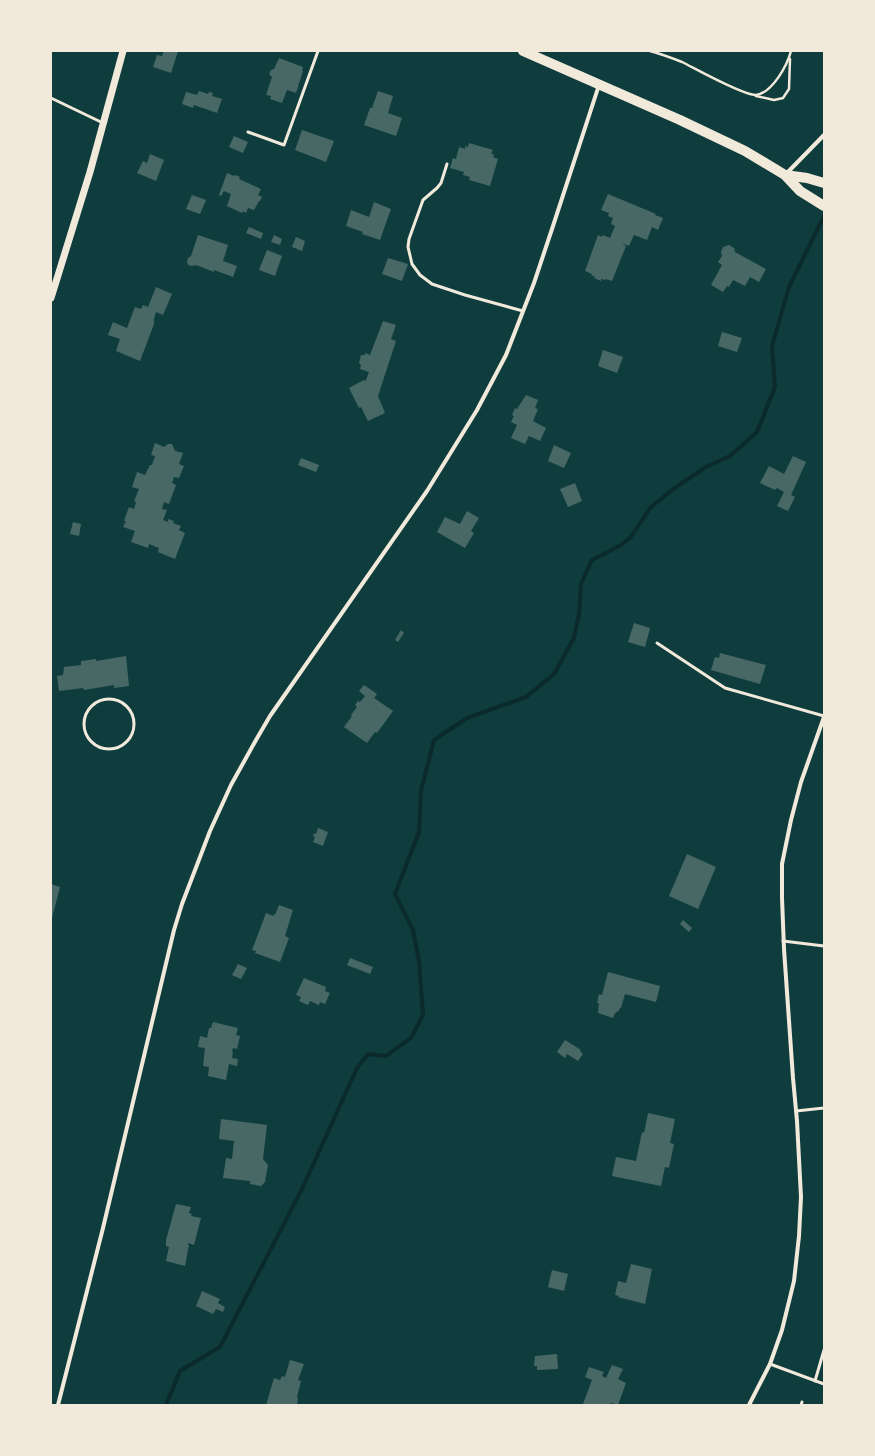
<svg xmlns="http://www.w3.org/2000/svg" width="875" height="1456" font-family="'Archivo Narrow',sans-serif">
<rect width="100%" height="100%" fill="#0f3d3e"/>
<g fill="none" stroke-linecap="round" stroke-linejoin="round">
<path stroke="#0a2a2b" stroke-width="4" d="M166 1405 180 1371 220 1347 302 1189 357 1068 368 1054 386 1056 411 1038 423 1015 419 961 413 930 395 894 419 832 421 791 434 740 467 718 526 697 554 674 574 638 579 614 581 584 592 560 621 545 630 538 651 507 676 487 706 467 730 456 757 432 775 387 772 346 789 287 824 216"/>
</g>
<g fill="#486865">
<path d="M164 51H178L171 73 153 67 157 55 162 56Z"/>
<path d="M279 58 303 67 302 71H303L296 93 287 90 282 103 270 99 271 96 266 95 272 77 269 74 271 70 274 69Z"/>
<path d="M199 91 208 94 209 92 213 93 212 96 222 99 217 113 194 105 193 108 182 104 186 92 197 95Z"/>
<path d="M378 91 393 96 388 113 402 118 396 136 364 125 370 108H372Z"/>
<path d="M302 130 334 141 326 162 295 150Z"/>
<path d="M234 136 248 142 243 153 229 147Z"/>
<path d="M469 143 493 150 491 154H494L493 157 498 159 490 186 469 180 470 177 463 175 464 172 450 168 453 158 456 159 459 147 465 149V146L468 147Z"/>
<path d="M150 154 164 160 156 181 137 173 143 161 147 163Z"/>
<path d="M227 173 234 176 235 175 240 177 239 179 261 189 258 195 262 197 260 201H259L254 210 248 208 246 213 243 211 242 213 227 206 231 194 224 191 221 196 219 195Z"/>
<path d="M608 194 656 214 655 215 663 218 658 230 652 227 647 240 634 235 629 246 622 243 626 246 612 281 606 279 605 280 601 279V281L594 278 595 277 591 275 592 274 585 271 598 235 602 237 603 235 610 238 615 226 611 224 613 218 608 216 609 213 601 210Z"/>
<path d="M192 195 206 200 200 214 186 209Z"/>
<path d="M374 202 391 209 380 240 362 234 363 232 346 226 351 210 369 217Z"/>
<path d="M249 227 263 233 261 239 246 233Z"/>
<path d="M198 235 228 245 223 261 237 266 233 277 214 270V272L199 266 195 265 192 266 188 265 187 262 188 258 191 256Z"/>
<path d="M274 235 282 239 280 245 271 242Z"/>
<path d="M296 237 305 241 302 251 292 247Z"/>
<path d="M729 245 734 248 735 252 766 269 759 282 750 277 745 286 733 280 729 287 727 286 723 292 711 285 722 265 718 262 722 256 721 252 723 247Z"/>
<path d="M267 250 282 256 275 276 259 270Z"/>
<path d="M388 258 408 264 402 281 382 274Z"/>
<path d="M156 287 172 294 163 315 156 312 154 319V324L140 361 116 351 120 339 108 335 113 322 127 328 135 307 141 309 143 305 148 307Z"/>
<path d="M383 321 396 325 391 339 396 341 378 396 385 413 368 421 361 407 359 408 349 388 364 380 365 381 366 380 369 372 360 369 361 365 359 363 361 355H365V353L370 355Z"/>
<path d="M722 332 742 338 737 352 718 346Z"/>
<path d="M603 350 623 357 617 373 598 366Z"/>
<path d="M526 395 538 400 535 408 538 409 533 421 546 428 540 441 529 436 525 444 511 438 517 425 511 422 514 416 512 415 515 408 517 409Z"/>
<path d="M155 443 164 447 168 444H172L175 451 183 453 179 464 184 466 179 478 174 477 172 483 176 485 169 504 164 502 162 509 167 510 163 520 168 522V519L174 521 173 523 181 526 179 530 185 533 175 559 158 552 159 548 149 544 148 548 131 542 135 531 123 527 126 521H124L129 507 134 509 136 502 134 501 139 489 132 487 137 472 145 475 150 465H152L155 456 151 455Z"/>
<path d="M554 445 571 453 564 468 548 461Z"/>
<path d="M793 456 806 462 791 495 795 497 788 511 777 506 784 492 777 488 775 490 760 483 769 466 784 474Z"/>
<path d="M301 458 319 465 316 472 298 465Z"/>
<path d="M575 483 582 501 568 507 560 489Z"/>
<path d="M467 511 479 518 471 531 474 533 465 548 437 532 445 517 460 524Z"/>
<path d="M73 522 81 524 79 536 70 534Z"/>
<path d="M634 623 650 628 645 647 628 642Z"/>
<path d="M401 630 404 633 398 642 395 640Z"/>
<path d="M720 653 766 665 760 684 711 670 715 657 719 658Z"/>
<path d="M126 656 129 686 114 688V685L84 690 83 688 59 691 57 676 63 675 64 667 81 665V661L96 659V661Z"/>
<path d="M364 685 377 694 374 698 393 711 377 733 375 732 367 743 344 727 352 716 351 715 357 707 355 705 358 701 360 702 365 696 359 691Z"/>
<path d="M318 828 328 832 323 846 313 842 315 837 313 836 314 833 316 834Z"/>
<path d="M687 854 716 867 698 909 669 896Z"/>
<path d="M51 884 60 887 52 918H51Z"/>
<path d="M279 905 293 910 285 936 289 938 280 962 255 953 256 951 252 950 266 913 273 916 274 914 275 915Z"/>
<path d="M683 920 692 928 689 932 680 924Z"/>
<path d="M350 958 373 967 370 974 347 965Z"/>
<path d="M238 964 247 968 241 979 232 975Z"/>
<path d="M608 972 660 986 656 1002 625 994 621 1008H620L618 1012 617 1011 616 1013H615L613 1018 598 1013 599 1003H597L599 994 602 995Z"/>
<path d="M304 978 326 987 325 991 330 993 325 1004 320 1002 319 1005 310 1001 308 1005 299 1001 301 997 296 995Z"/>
<path d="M213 1022 238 1028 236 1035 240 1036 237 1049 233 1048 232 1052H233L232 1058 238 1059 237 1066 229 1064 226 1080 208 1076 209 1067 203 1066 205 1048 198 1047 200 1036 207 1038 209 1028H211Z"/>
<path d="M565 1040 581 1050 580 1051 583 1054 578 1061 567 1054 565 1058 557 1052Z"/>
<path d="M648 1113 675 1119 670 1143 674 1144 669 1168 665 1167 661 1186 612 1176 616 1157 636 1161 642 1132 644 1133Z"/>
<path d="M221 1119 267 1125 263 1159 268 1165 265 1182 261 1186 250 1184V1181L223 1178 226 1158 232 1159 234 1141 219 1139Z"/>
<path d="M176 1204 191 1207 189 1213 192 1214 191 1216 201 1218 194 1245 188 1243V1245H189L185 1266 166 1261 169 1247 166 1246V1240Z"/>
<path d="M631 1264 652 1269 645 1304 618 1297 619 1296 615 1295 618 1281 626 1283Z"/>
<path d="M552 1270 568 1274 564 1291 548 1287Z"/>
<path d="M202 1291 220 1299 218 1303 225 1307 223 1312 216 1309 213 1314 196 1306Z"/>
<path d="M557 1354 558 1369 537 1370V1366H534L535 1356Z"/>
<path d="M290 1360 304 1364 298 1380 301 1381 297 1397 298 1399 297 1405H266L274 1378 280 1380 282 1376 285 1377Z"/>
<path d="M612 1365 623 1369 618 1379 626 1383 618 1405 612 1403 609 1405H587L583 1404 592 1380 585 1377 589 1367 604 1372 602 1376 606 1378Z"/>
</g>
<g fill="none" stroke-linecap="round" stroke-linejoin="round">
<g stroke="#f1e9da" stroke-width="2.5">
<path d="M650 51C661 54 672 58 682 62 696 69 744 96 756 95 772 93 787 66 791 51"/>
<path d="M756 96 774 100 783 98 789 89 790 59"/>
</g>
<g stroke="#f1e9da" stroke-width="3">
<path d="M51 98 103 123"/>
<path d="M248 132 284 145 318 51"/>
<path d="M447 164 441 183 437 188 423 200 409 239 408 247 412 264 420 275 432 284 465 295 523 311"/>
<path d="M657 643 725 688 824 716"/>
<circle cx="109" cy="724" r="25"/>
<path d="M783 941 824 946"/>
<path d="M796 1111 824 1108"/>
<path d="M770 1364 824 1384"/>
<path d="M815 1381 824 1350"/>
<path d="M801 1405 802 1402"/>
</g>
<g stroke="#f1e9da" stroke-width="4">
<path d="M786 174 824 135"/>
<path d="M58 1405 103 1228 174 930 182 904 210 831 231 785 256 740 270 716 427 491 477 410 506 355 534 283 553 226 599 85"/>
<path d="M749 1405 770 1364 782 1330 794 1281 799 1236 801 1197 797 1121 793 1078 784 949 782 898V864L791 820 801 782 824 717"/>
</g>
<path stroke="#f1e9da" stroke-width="7" d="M51 298 90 172 123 51"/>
<g stroke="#f1e9da" stroke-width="10">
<path d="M523 51 680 120 745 151 785 175 800 191 824 206"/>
<path d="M785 175 807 178 824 183"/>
</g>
</g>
<rect width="875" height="1456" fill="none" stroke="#f1e9da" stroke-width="104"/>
</svg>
